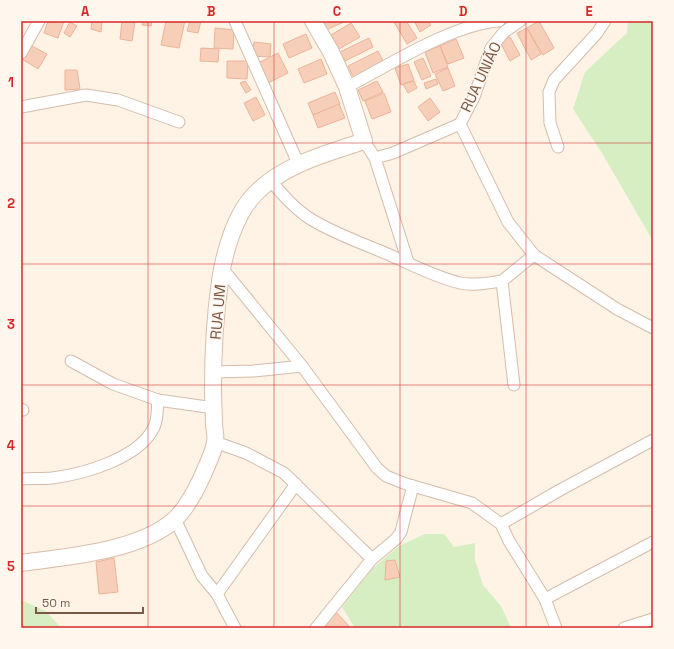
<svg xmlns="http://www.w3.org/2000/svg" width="674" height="649" font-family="'Space Grotesk',sans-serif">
<rect width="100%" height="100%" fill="#fef3e5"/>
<g fill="#d6eec1">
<path d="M628 21H653V241L602 153 573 109 585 72 627 33Z"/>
<path d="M425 534H444L454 547 475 543V560L483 585 501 606 511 628H355L342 607 371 570 399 546Z"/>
<path d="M21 600 46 611 61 628H21Z"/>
</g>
<g fill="#f7cfb9" stroke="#ebb398">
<path d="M48 21H64L58 38 44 33Z"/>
<path d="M92 21H102L101 32 91 29Z"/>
<path d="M122 21H135L132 41 120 39Z"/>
<path d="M143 21H152L151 26 142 25Z"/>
<path d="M166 21H185L179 48 161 45Z"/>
<path d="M190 21H201L198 33 187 31Z"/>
<path d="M322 21H346L326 30Z"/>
<path d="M396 21H406L417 38 407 44 394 22Z"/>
<path d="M414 21H428L431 25 420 32Z"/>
<path d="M539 21 554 48 543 55 527 28Z"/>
<path d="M70 22 77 26 70 37 64 33Z"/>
<path d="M351 23 360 37 339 49 331 35Z"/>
<path d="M215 28 234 30 233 49 214 48Z"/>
<path d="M527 28 541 54 531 60 517 33Z"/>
<path d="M306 34 312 48 289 58 283 44Z"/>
<path d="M510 37 520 55 510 61 500 42Z"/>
<path d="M369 38 373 47 345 61 340 52Z"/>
<path d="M456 39 464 58 448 64 440 46Z"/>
<path d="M254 42 271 44 270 57 252 56Z"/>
<path d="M30 45 47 54 38 69 22 59Z"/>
<path d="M440 46 448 67 433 73 425 52Z"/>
<path d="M201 48 219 49 218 62 200 61Z"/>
<path d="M378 51 384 63 354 78 348 66Z"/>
<path d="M278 53 288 73 268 83 258 63Z"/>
<path d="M423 58 431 76 422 80 414 62Z"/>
<path d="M321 59 327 74 304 83 298 69Z"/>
<path d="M227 61H248L247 79 227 78Z"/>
<path d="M408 64 414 80 401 85 395 68Z"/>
<path d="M448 68 455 86 443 91 435 74Z"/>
<path d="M65 70H77L80 89 65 90Z"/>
<path d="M436 79 438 84 426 89 424 83Z"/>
<path d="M245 81 251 90 246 93 240 83Z"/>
<path d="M377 81 383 92 363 101 358 90Z"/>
<path d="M414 81 417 88 408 93 403 84Z"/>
<path d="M335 92 340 104 313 115 308 103Z"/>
<path d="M384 93 391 112 372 119 365 101Z"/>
<path d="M256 97 265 115 253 121 244 103Z"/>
<path d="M430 98 440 112 428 121 418 107Z"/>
<path d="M339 104 345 118 318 128 313 115Z"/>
<path d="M114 558 118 592 99 594 96 562Z"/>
<path d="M395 560 400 577 385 580 386 561Z"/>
<path d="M334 610 349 626 347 628H320Z"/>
</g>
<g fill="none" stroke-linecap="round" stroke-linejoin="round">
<defs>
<g id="street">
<path d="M235 21 298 163"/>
<path d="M21 53 39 21"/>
<path d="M347 87C389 65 453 24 499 21"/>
<path d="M21 107 86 95 118 100 179 122"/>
<path d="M460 124 508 222 534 255 617 309 653 328"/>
<path d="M364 141 375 158 408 262"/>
<path d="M558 147 550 123 549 92 554 80 597 33 605 21"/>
<path d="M375 158 393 153 460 124 474 97 491 48 504 32 520 21"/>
<path d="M270 180C282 194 294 208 309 218 334 234 365 244 392 256 415 266 435 277 460 283 474 286 488 283 502 281"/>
<path d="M222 268 302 366 377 468 386 476 406 484 472 503 501 524 509 541 545 599 556 628"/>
<path d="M71 361 113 384 158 400 214 408"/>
<path d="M213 372 254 371 302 366"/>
<path d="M514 385 502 281 534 255"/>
<path d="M21 409 23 410"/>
<path d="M215 442 246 453 284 473 372 559"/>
<path d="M21 479C31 478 42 479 52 478 84 474 140 458 154 427 158 420 157 408 158 400"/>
<path d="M175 519 202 576 217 594 235 628"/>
<path d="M501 524 560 490 653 440"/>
<path d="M217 594 296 484"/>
<path d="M545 599 653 542"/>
<path d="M316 628 372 559 396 539 401 532 405 516 413 486"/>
<path d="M624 628 653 619"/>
</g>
<path id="secondary" d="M21 563C66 557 140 551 174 520 185 510 196 490 202 477 206 467 214 452 215 442 216 437 215 431 214 426 214 413 213 401 213 388 213 352 215 316 220 281 224 253 235 214 255 194 284 164 326 154 364 141L347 87 331 52 313 21"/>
</defs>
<use href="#street" stroke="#d4bcac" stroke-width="13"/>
<use href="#secondary" stroke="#dabdab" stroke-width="18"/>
<use href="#street" stroke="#fff" stroke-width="11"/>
<use href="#secondary" stroke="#fff" stroke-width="16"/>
</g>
<path fill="none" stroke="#d62828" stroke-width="1" stroke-opacity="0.55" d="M148 21V628M274 21V628M400 21V628M526 21V628M21 143H653M21 264H653M21 385H653M21 506H653"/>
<g text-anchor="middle" stroke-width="3" stroke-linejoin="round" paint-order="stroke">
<g font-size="15" fill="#7b5747" stroke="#fff7ed">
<text transform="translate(481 77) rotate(-65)" y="5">RUA UNIÃO</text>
<text transform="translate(218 312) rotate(-85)" y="5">RUA UM</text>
</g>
</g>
<rect width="674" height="649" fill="none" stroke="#fff7ed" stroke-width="44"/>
<path d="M36 607v6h107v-6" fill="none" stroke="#7b5747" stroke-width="2"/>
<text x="42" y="607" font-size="12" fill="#7b5747" stroke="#fff7ed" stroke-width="3" paint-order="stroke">50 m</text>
<rect x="22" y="22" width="630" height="605" fill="none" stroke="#d62828" stroke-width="1.5"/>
<g font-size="13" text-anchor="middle" font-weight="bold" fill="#d62828">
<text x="85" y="16">A</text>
<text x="211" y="16">B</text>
<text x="337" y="16">C</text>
<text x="463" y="16">D</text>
<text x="589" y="16">E</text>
<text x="11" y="87">1</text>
<text x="11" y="208">2</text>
<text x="11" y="329">3</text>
<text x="11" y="450">4</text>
<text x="11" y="571">5</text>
</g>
</svg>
